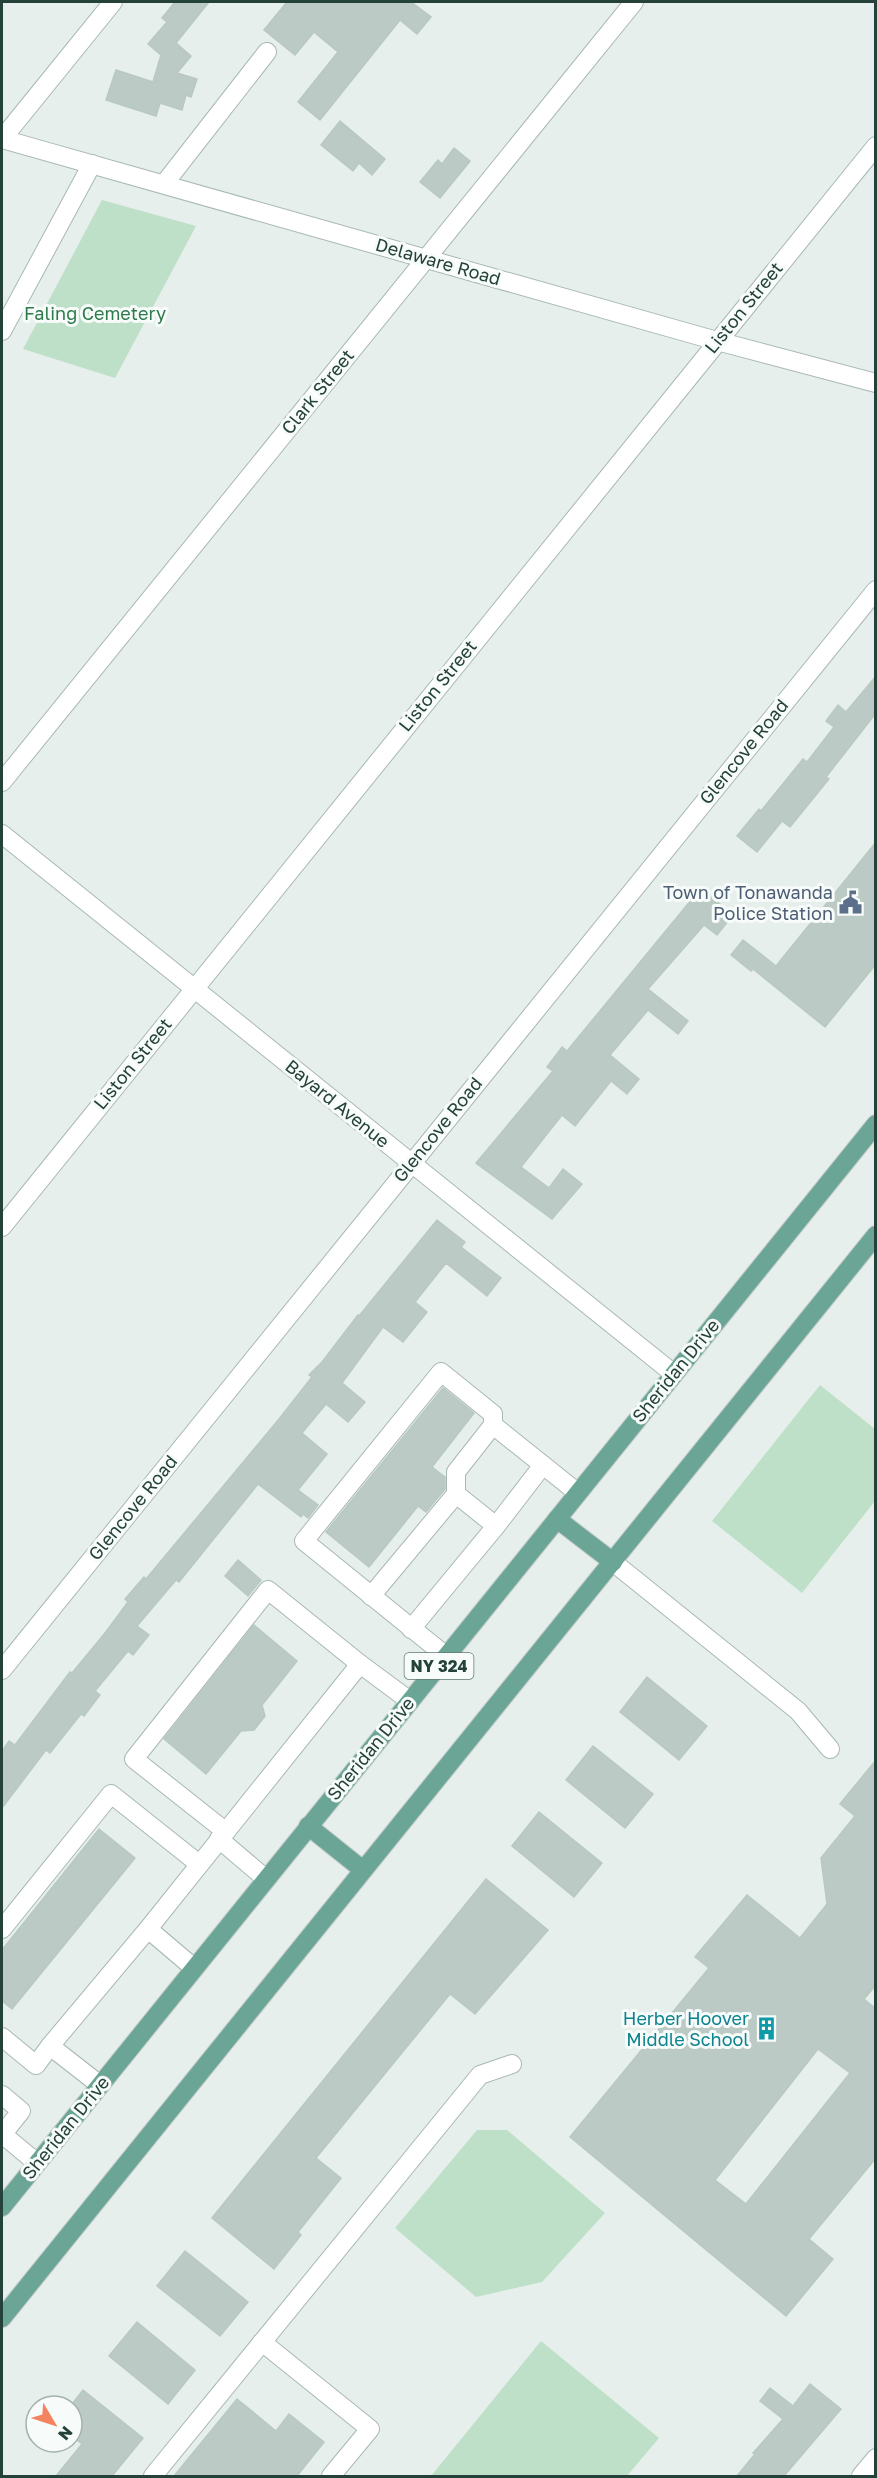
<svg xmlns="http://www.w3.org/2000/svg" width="877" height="2478" font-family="'Golos Text',sans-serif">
<rect width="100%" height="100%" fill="#e6efeb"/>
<g fill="#bfe0c8">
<path d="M102 200 196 226 115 378 23 349Z"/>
<path d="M820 1385 875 1429V1501L802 1593 712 1521Z"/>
<path d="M477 2130H507L605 2213 542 2282 476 2297 395 2228Z"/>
<path d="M541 2341 659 2438 627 2476H431Z"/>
</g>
<g fill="#bbcac4" stroke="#b8c9c2" stroke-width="1.5" fill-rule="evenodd">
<path d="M175 2H209L176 43 191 56 177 73 197 79 191 97 186 95 182 110 160 103 156 116 106 100 116 70 153 82 161 55 148 44 167 22 162 18Z"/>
<path d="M287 2H411L431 17 417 34 400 20 320 120 298 102 338 52 314 32 295 55 264 30Z"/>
<path d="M340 121 385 159 372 175 359 163 353 171 321 145Z"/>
<path d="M454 148 470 161 440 198 420 182 438 160 442 164Z"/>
<path d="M876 676V713L826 777 829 779 790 827 782 821 757 852 737 836 759 809 761 811 803 759 807 762 834 727 826 721 838 705 846 712Z"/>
<path d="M876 842V964L825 1027 753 969 751 971 731 955 743 940 776 966Z"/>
<path d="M701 888 733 915 717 935 704 925 648 989 688 1021 678 1034 648 1010 610 1055 639 1079 627 1094 611 1081 575 1126 562 1115 521 1167 549 1188 563 1169 582 1184 552 1219 476 1163 553 1071 547 1067 562 1047 567 1051Z"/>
<path d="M437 1220 465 1242 461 1247 501 1278 487 1296 446 1263 415 1302 427 1312 403 1342 383 1327 342 1383 365 1402 348 1422 326 1404 302 1433 327 1454 298 1490 318 1505 308 1518 303 1514 301 1517 258 1484 179 1582 176 1580 137 1626 149 1635 133 1655 128 1651 95 1691 100 1695 84 1716 81 1714 50 1753 46 1750 2 1808V1751L9 1741 15 1745 70 1672 72 1673 105 1633 128 1602 125 1599 144 1577 146 1579 279 1419 312 1377 309 1375 322 1362 358 1315 359 1316Z"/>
<path d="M443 1388 474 1413 432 1467 445 1477V1489L426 1512 418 1506 369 1567 326 1532Z"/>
<path d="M238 1560 261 1580 248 1596 225 1576Z"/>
<path d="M254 1625 297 1661 262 1705 265 1716 254 1730 241 1731 206 1774 164 1739Z"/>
<path d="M647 1677 707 1726 679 1760 620 1712Z"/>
<path d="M593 1746 653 1794 625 1828 566 1780Z"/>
<path d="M876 1760V1985L864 1999 876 2009V2158L809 2239 833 2259 786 2316 570 2137 709 1968 695 1957 747 1895 800 1938 827 1904 821 1858 855 1816 840 1804ZM818 2049 850 2073 746 2204 715 2180Z"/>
<path d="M539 1812 602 1863 574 1897 512 1846Z"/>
<path d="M99 1829 135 1858 12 2009 2 2001V1950Z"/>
<path d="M486 1879 548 1930 475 2014 450 1994 316 2158 341 2178 298 2232 301 2235 274 2269 212 2218Z"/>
<path d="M185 2251 248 2302 220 2336 157 2286Z"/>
<path d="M137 2322 195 2370 168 2404 109 2356Z"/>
<path d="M810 2384 841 2409 784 2476H737L755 2454 753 2453 783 2419 760 2401 770 2388 793 2406Z"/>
<path d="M83 2390 143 2438 112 2476H56L82 2444 72 2436V2404Z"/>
<path d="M237 2399 276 2431 289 2414 324 2442 297 2476H174Z"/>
</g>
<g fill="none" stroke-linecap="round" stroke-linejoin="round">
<defs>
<g id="minor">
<path d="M2 139 717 341 876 383"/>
<path d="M2 139 113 2"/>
<path d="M164 184 267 52"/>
<path d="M2 331 92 164"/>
<path d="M2 782 634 2"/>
<path d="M2 834 674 1374"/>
<path d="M2 1227 876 146"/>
<path d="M456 1494V1472L493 1425 578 1493"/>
<path d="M496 1526 543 1465"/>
<path d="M613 1562 798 1711 830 1749"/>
<path d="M371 1596 456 1494 496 1526 411 1629"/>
<path d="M446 1656 304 1541 441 1372 493 1414V1425"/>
<path d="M2 1670 876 590"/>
<path d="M225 1831 134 1759 268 1590 360 1664"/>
<path d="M219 1839 266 1879"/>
<path d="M2 1929 111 1794 199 1864"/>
<path d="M148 1929 194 1968"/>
<path d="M2 2037 36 2065 50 2046"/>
<path d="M100 2085 50 2046 148 1929 360 1664 410 1701"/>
<path d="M2 2095 21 2111 2 2135"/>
<path d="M2 2134 37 2163"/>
<path d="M262 2342 370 2429 331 2476"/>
<path d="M153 2476 480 2075 512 2064"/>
<path d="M861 2476 876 2458"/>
</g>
<g id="major">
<path d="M557 1519 613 1562"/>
<path d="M308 1826 363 1870"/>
<path d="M2 2207 876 1124"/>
<path d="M2 2318 876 1235"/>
</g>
</defs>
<use href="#minor" stroke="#a8b8b2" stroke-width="20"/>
<use href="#major" stroke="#c2cac8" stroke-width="20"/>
<use href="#minor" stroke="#fff" stroke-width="18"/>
<use href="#major" stroke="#6aa596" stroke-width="18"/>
</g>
<defs>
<symbol id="civic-bare" viewBox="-9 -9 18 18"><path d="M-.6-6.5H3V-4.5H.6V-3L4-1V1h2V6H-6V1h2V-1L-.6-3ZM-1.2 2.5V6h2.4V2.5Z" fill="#5c6f8a" stroke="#f7fbf9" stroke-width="2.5" paint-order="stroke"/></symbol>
<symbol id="building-bare" viewBox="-9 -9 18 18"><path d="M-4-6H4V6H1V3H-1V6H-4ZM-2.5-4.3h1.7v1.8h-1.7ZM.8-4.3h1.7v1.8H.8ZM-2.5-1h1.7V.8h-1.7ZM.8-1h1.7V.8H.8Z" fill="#0f9aa8" stroke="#f7fbf9" stroke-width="2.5" paint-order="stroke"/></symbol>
</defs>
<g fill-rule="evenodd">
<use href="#civic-bare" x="834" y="886" width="33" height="33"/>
<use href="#building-bare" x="750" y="2012" width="33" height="33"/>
</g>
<g text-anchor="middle" stroke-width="6" stroke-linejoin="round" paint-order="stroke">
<rect fill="#f7fbf9" stroke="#637a73" stroke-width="1.5" x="404.5" y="1653" width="69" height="26" rx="4.5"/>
<g font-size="16" font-weight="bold" fill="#24423a">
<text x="439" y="1672">NY 324</text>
</g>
<g font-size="18" fill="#24423a" stroke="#f7fbf9">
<text transform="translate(438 262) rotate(16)" y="6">Delaware Road</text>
<text transform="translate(744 308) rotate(-51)" y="6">Liston Street</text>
<text transform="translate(318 392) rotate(-51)" y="6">Clark Street</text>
<text transform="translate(438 686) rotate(-51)" y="6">Liston Street</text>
<text transform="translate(744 752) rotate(-51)" y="6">Glencove Road</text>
<text transform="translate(133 1064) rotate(-51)" y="6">Liston Street</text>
<text transform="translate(337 1104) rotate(39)" y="6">Bayard Avenue</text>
<text transform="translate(438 1130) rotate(-51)" y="6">Glencove Road</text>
<text transform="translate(676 1371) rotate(-51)" y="6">Sheridan Drive</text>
<text transform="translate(133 1508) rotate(-51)" y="6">Glencove Road</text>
<text transform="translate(371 1749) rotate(-51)" y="6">Sheridan Drive</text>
<text transform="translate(66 2128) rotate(-51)" y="6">Sheridan Drive</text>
</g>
<g font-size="18" fill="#2d7a4b" stroke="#f7fbf9">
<text x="95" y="320">Faling Cemetery</text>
</g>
<g font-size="18" fill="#4e5e75" stroke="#f7fbf9" text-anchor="end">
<text x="833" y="899">Town of Tonawanda<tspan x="833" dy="21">Police Station</tspan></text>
</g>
<g font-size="18" fill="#0d838f" stroke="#f7fbf9" text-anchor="end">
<text x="749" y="2025">Herber Hoover<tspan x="749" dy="21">Middle School</tspan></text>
</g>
</g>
<rect width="877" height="2478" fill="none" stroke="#24423a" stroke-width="6"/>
<g transform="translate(54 2424) rotate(129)"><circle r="28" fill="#f7fbf9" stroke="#a3b1ad" stroke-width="1.5"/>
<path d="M0-4.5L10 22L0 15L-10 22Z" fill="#f4845f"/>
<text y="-9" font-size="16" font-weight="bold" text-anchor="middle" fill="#24423a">N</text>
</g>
</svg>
